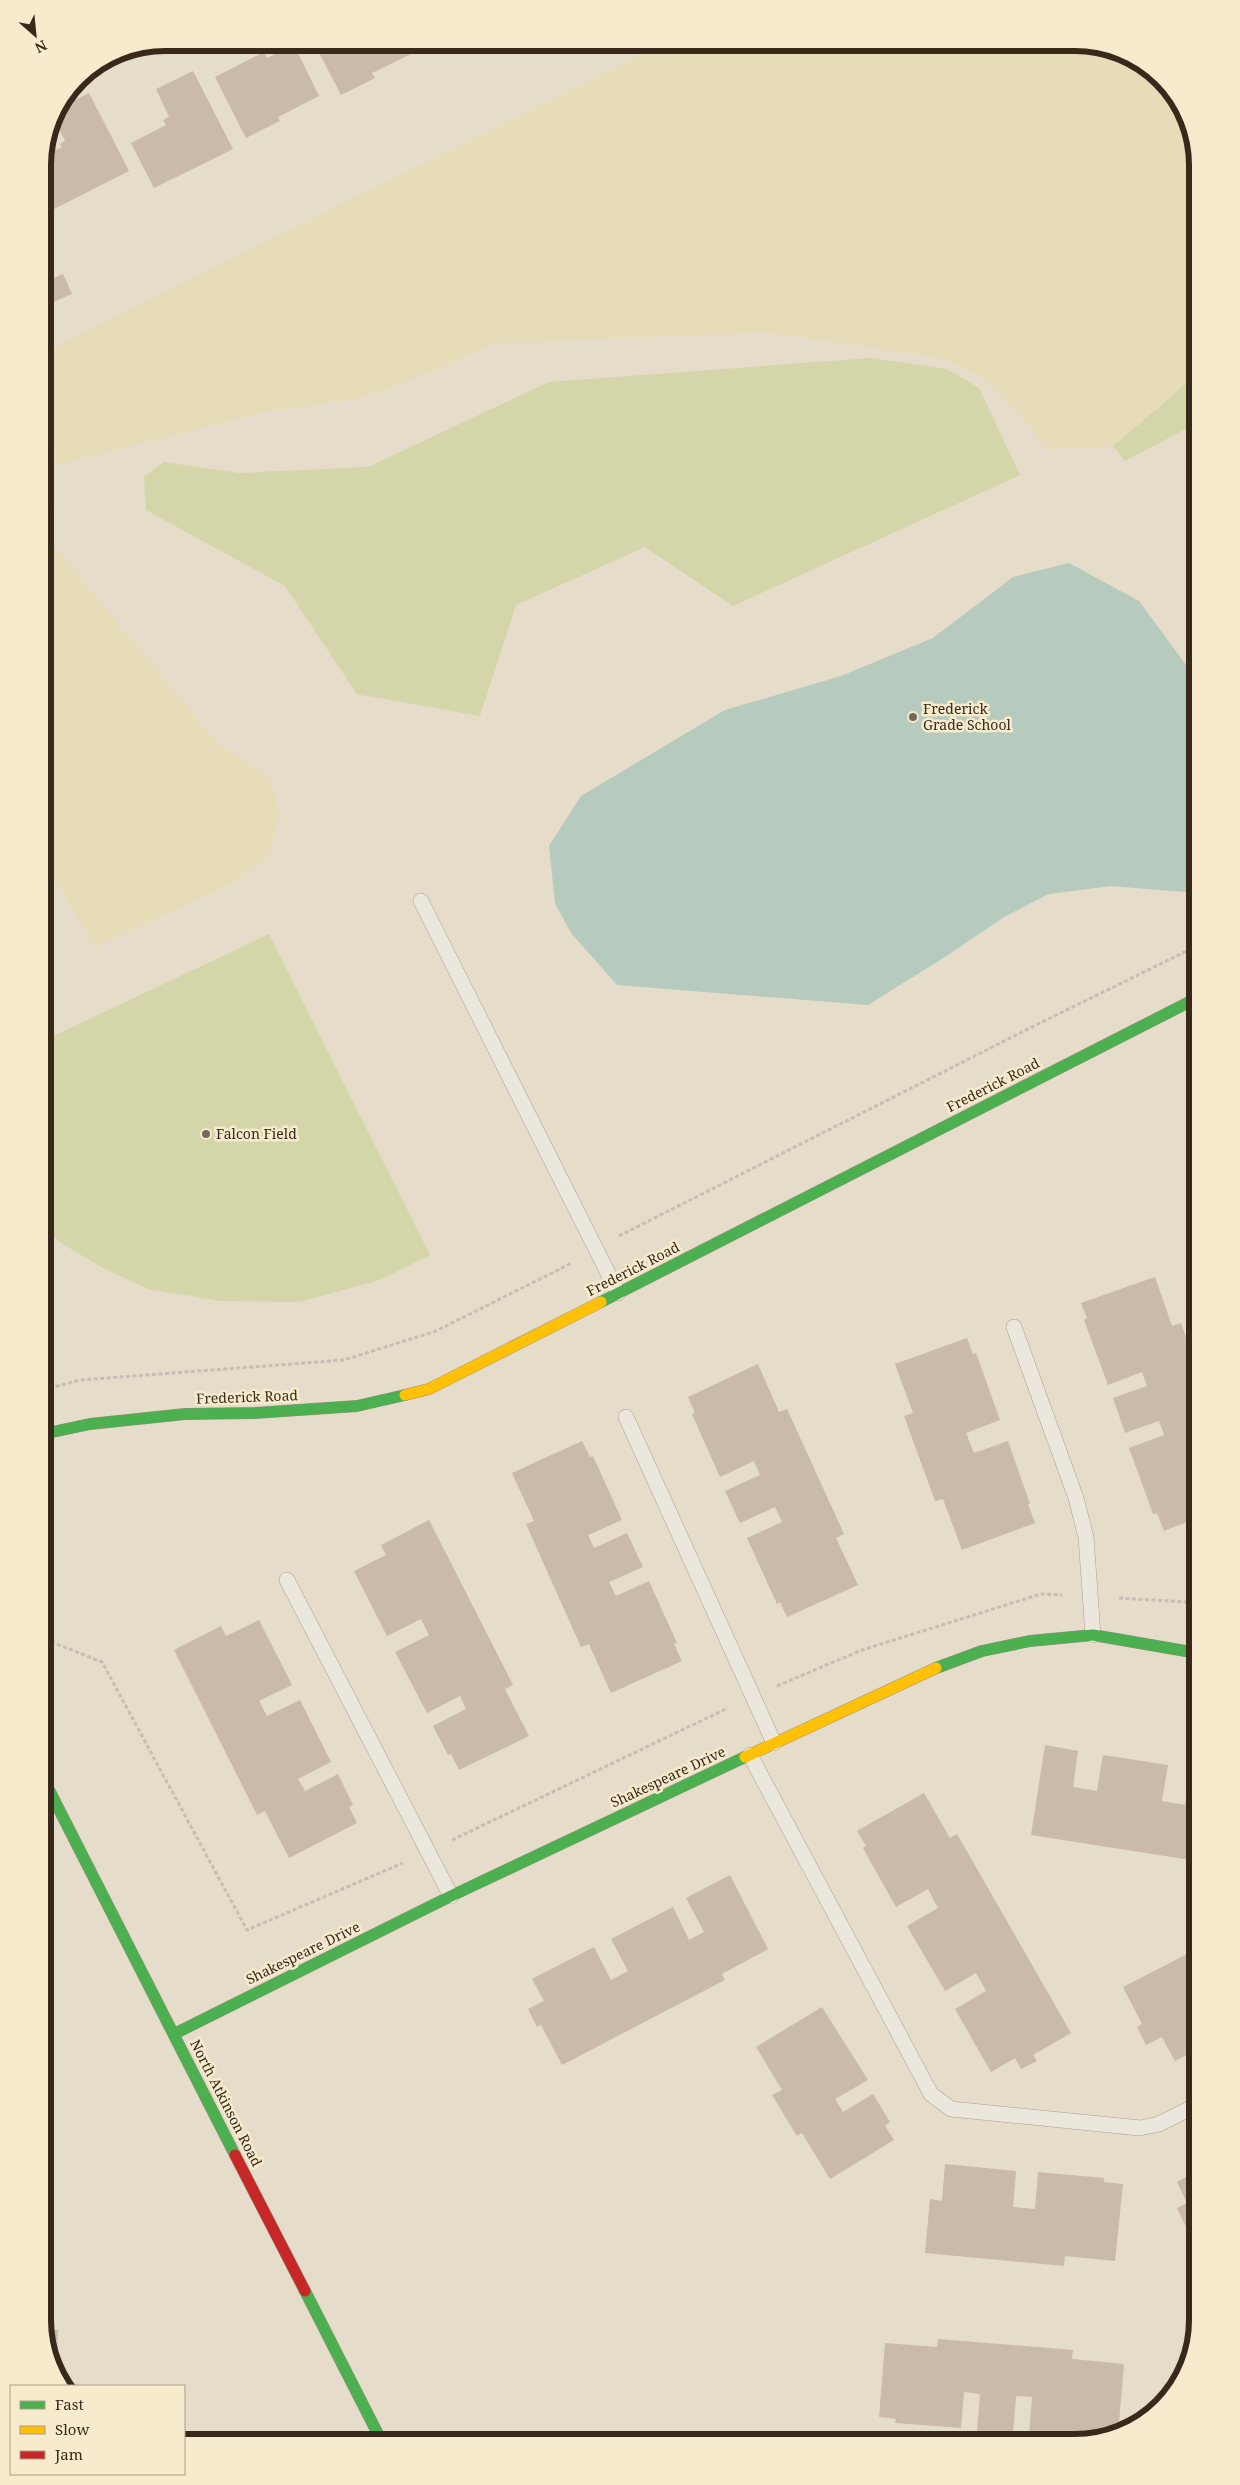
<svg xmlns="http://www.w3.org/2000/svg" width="1240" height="2485" font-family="'Noto Serif',serif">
<rect width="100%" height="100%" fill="#e5dcc9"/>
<g fill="#e6dcb8">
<path d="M666 43H1083L1149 68 1188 118 1197 165V369L1177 392 1113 446 1048 449 989 380 943 358 765 332 493 343 438 369 365 397 264 412 43 468V353Z"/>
<path d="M43 532 217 743 269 776 279 813 270 852 238 880 95 947 43 858Z"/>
</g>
<g fill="#d5d5aa">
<path d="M871 358 947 369 979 388 1020 475 733 606 645 547 516 605 480 716 357 694 285 586 146 510 144 476 164 462 239 473 368 467 549 382Z"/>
<path d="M1197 369V423L1125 461 1113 446 1177 392Z"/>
<path d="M269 934 430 1255 380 1280 299 1302 221 1301 148 1289 103 1268 61 1243 43 1227V1041Z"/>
</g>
<path fill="#b6cabd" d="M1069 563 1139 601 1197 680V893L1111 886 1049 894 1004 917 948 955 868 1005 617 985 571 933 555 903 549 846 581 796 725 710 841 676 933 638 1013 577Z"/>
<g fill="#c9baaa">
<path d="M314 43H410L415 52 372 73 375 78 341 95Z"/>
<path d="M294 45 319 96 278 117 280 121 246 138 215 77 264 52 267 58Z"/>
<path d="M193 71 233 149 154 188 131 143 166 125 163 120 169 117 156 89Z"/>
<path d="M89 93 129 171 50 211 43 197V157L62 147 60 144 65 141 53 116 59 108Z"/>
<path d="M63 274 72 294 53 302 45 282Z"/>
<path d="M1155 1277 1172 1326 1181 1323 1197 1369V1518L1164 1531 1157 1513 1153 1514 1129 1448 1164 1435 1159 1421 1125 1433 1113 1398 1147 1386 1142 1372 1108 1385 1084 1320 1087 1318 1081 1303Z"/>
<path d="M967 1338 973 1354 976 1353 1000 1420 966 1433 974 1453 1008 1441 1030 1504H1028L1035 1523 962 1550 943 1499 935 1501 904 1416 913 1413 895 1364Z"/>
<path d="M758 1364 779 1412 787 1409 844 1534 836 1538 858 1585 787 1617 780 1602 777 1604 747 1538 782 1522 775 1507 740 1523 725 1491 760 1475 754 1461 720 1477 692 1414 695 1413 688 1397Z"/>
<path d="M582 1441 590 1457 593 1456 622 1520 588 1535 594 1548 627 1533 643 1567 609 1582 616 1596 649 1581 677 1643 674 1644 682 1661 611 1693 589 1644 581 1647 526 1524 534 1521 512 1473Z"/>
<path d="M429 1520 513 1685 505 1689 529 1736 459 1770 451 1754 448 1755 433 1726 466 1709 460 1696 427 1713 395 1652 429 1635 421 1619 387 1636 354 1571 386 1555 381 1545Z"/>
<path d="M259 1620 292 1685 259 1701 267 1716 300 1700 331 1762 298 1779 305 1791 338 1774 353 1805 349 1807 357 1823 289 1858 265 1811 257 1815 174 1650 221 1626 226 1636Z"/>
<path d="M1045 1745 1078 1751 1073 1787 1097 1791 1103 1755 1168 1765 1162 1801 1185 1805 1191 1768 1197 1769V1861L1031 1835Z"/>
<path d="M924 1793 950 1838 957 1834 1071 2033 1033 2055 1037 2061 1021 2069 1015 2058 991 2072 955 2009 986 1991 976 1973 945 1991 907 1926 938 1908 928 1889 896 1907 863 1848 866 1846 857 1831Z"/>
<path d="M730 1875 768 1949 722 1974 725 1980 562 2065 541 2025 537 2027 528 2009 544 2001 532 1979 594 1947 611 1980 628 1971 611 1939 673 1907 689 1940 704 1932 686 1898Z"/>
<path d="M1197 1949V2049L1175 2061 1162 2037 1146 2045 1137 2027 1142 2024 1123 1987Z"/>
<path d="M822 2007 868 2080 835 2099 843 2112 873 2094 890 2122 885 2126 894 2140 830 2179 802 2133 797 2136 772 2095 782 2090 756 2047Z"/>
<path d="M945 2164 1016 2171 1013 2207 1035 2209 1038 2172 1104 2178V2182L1123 2184 1115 2261 1065 2256 1064 2266 925 2253 930 2199 942 2201Z"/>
<path d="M1197 2171V2237L1190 2223 1185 2225 1177 2208 1187 2203 1177 2182Z"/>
<path d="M43 2253 51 2284 43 2286Z"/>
<path d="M44 2330H58L56 2372 52 2367Z"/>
<path d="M938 2339 1073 2350 1072 2359 1124 2364 1118 2434 1085 2440 1029 2436 1032 2397 1016 2396 1013 2434 977 2431 980 2394 964 2392 961 2428 895 2423 896 2419 879 2417 885 2343 937 2347Z"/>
</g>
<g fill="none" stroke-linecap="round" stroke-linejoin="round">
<defs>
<g id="lane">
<path d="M421 901 618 1293"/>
<path d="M1014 1327 1076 1498 1086 1537 1093 1635"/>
<path d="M626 1417 774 1743"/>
<path d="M287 1580 451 1896"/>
<path d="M750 1755 931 2094 951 2109 1140 2128 1159 2124 1197 2105"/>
</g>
<g id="fast">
<path d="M601 1302 1197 998"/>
<path d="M43 1434 90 1424 185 1414 255 1413 357 1406 405 1395"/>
<path d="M936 1668 982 1651 1030 1641 1093 1635 1197 1653"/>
<path d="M43 1778 235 2155"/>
<path d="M174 2034 451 1896 745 1757"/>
<path d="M305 2291 382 2442"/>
</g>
<g id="slow">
<path d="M405 1395 429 1389 601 1302"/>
<path d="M745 1757 936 1668"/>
</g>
<path id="jam" d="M235 2155 305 2291"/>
</defs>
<use href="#lane" stroke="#aaa193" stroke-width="16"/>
<use href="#fast" stroke="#999083" stroke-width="12"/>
<use href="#slow" stroke="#999083" stroke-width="12"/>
<use href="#jam" stroke="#999083" stroke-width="12"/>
<g stroke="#c5beb3" stroke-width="3" stroke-dasharray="4 2.5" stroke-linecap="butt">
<path d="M619 1236 1036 1025 1197 946"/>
<path d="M43 1390 80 1380 344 1360 436 1331 572 1263"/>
<path d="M1119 1598 1188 1602 1197 1605"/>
<path d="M43 1623 54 1643 102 1662 247 1930 403 1863"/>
<path d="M777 1686 862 1650 1041 1594 1062 1595"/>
<path d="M452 1840 728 1708"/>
</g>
<use href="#lane" stroke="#ece7dc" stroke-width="15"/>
<use href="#fast" stroke="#4caf50" stroke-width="11"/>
<use href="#slow" stroke="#ffc107" stroke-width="11"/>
<use href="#jam" stroke="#c62828" stroke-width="11"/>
</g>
<g fill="#756858" stroke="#f7ebce" stroke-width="2">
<circle cx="913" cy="717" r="5"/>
<circle cx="206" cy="1134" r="5"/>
</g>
<g text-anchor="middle" stroke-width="5" stroke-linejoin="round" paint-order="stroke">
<g font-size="14" fill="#38291b" stroke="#f7ebce" text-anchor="start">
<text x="923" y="714">Frederick<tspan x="923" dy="16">Grade School</tspan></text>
<text x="216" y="1139">Falcon Field</text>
</g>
<g font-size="14" fill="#38291b" stroke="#f7ebce">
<text transform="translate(993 1085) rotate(-27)" y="5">Frederick Road</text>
<text transform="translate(633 1269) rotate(-27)" y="5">Frederick Road</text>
<text transform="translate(247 1397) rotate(-2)" y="5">Frederick Road</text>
<text transform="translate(668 1777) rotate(-25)" y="5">Shakespeare Drive</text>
<text transform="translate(303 1953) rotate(-26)" y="5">Shakespeare Drive</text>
<text transform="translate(226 2103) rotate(63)" y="5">North Atkinson Road</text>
</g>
</g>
<path d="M0 0H1240V2485H0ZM165 51H1075A114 114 0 0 1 1189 165V2320A114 114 0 0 1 1075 2434H165A114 114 0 0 1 51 2320V165A114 114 0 0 1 165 51Z" fill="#f7ebce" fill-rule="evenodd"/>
<path fill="none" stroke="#38291b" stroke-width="6" d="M165 51H1075A114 114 0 0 1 1189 165V2320A114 114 0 0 1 1075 2434H165A114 114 0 0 1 51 2320V165A114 114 0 0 1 165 51Z"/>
<rect x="10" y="2385" width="175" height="90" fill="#f7ebce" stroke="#ab9d86"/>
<rect x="20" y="2401" width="25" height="8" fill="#4caf50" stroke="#ab9d86"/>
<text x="55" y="2410" font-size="15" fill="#38291b">Fast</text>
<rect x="20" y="2426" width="25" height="8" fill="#ffc107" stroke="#ab9d86"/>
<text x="55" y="2435" font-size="15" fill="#38291b">Slow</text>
<rect x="20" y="2451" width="25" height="8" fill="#c62828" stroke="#ab9d86"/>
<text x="55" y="2460" font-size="15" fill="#38291b">Jam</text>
<g transform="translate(35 35) rotate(153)" stroke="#f7ebce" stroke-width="4" paint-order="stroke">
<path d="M0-4L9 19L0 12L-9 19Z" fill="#38291b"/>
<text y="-8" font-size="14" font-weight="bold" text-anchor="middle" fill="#38291b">N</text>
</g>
</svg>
